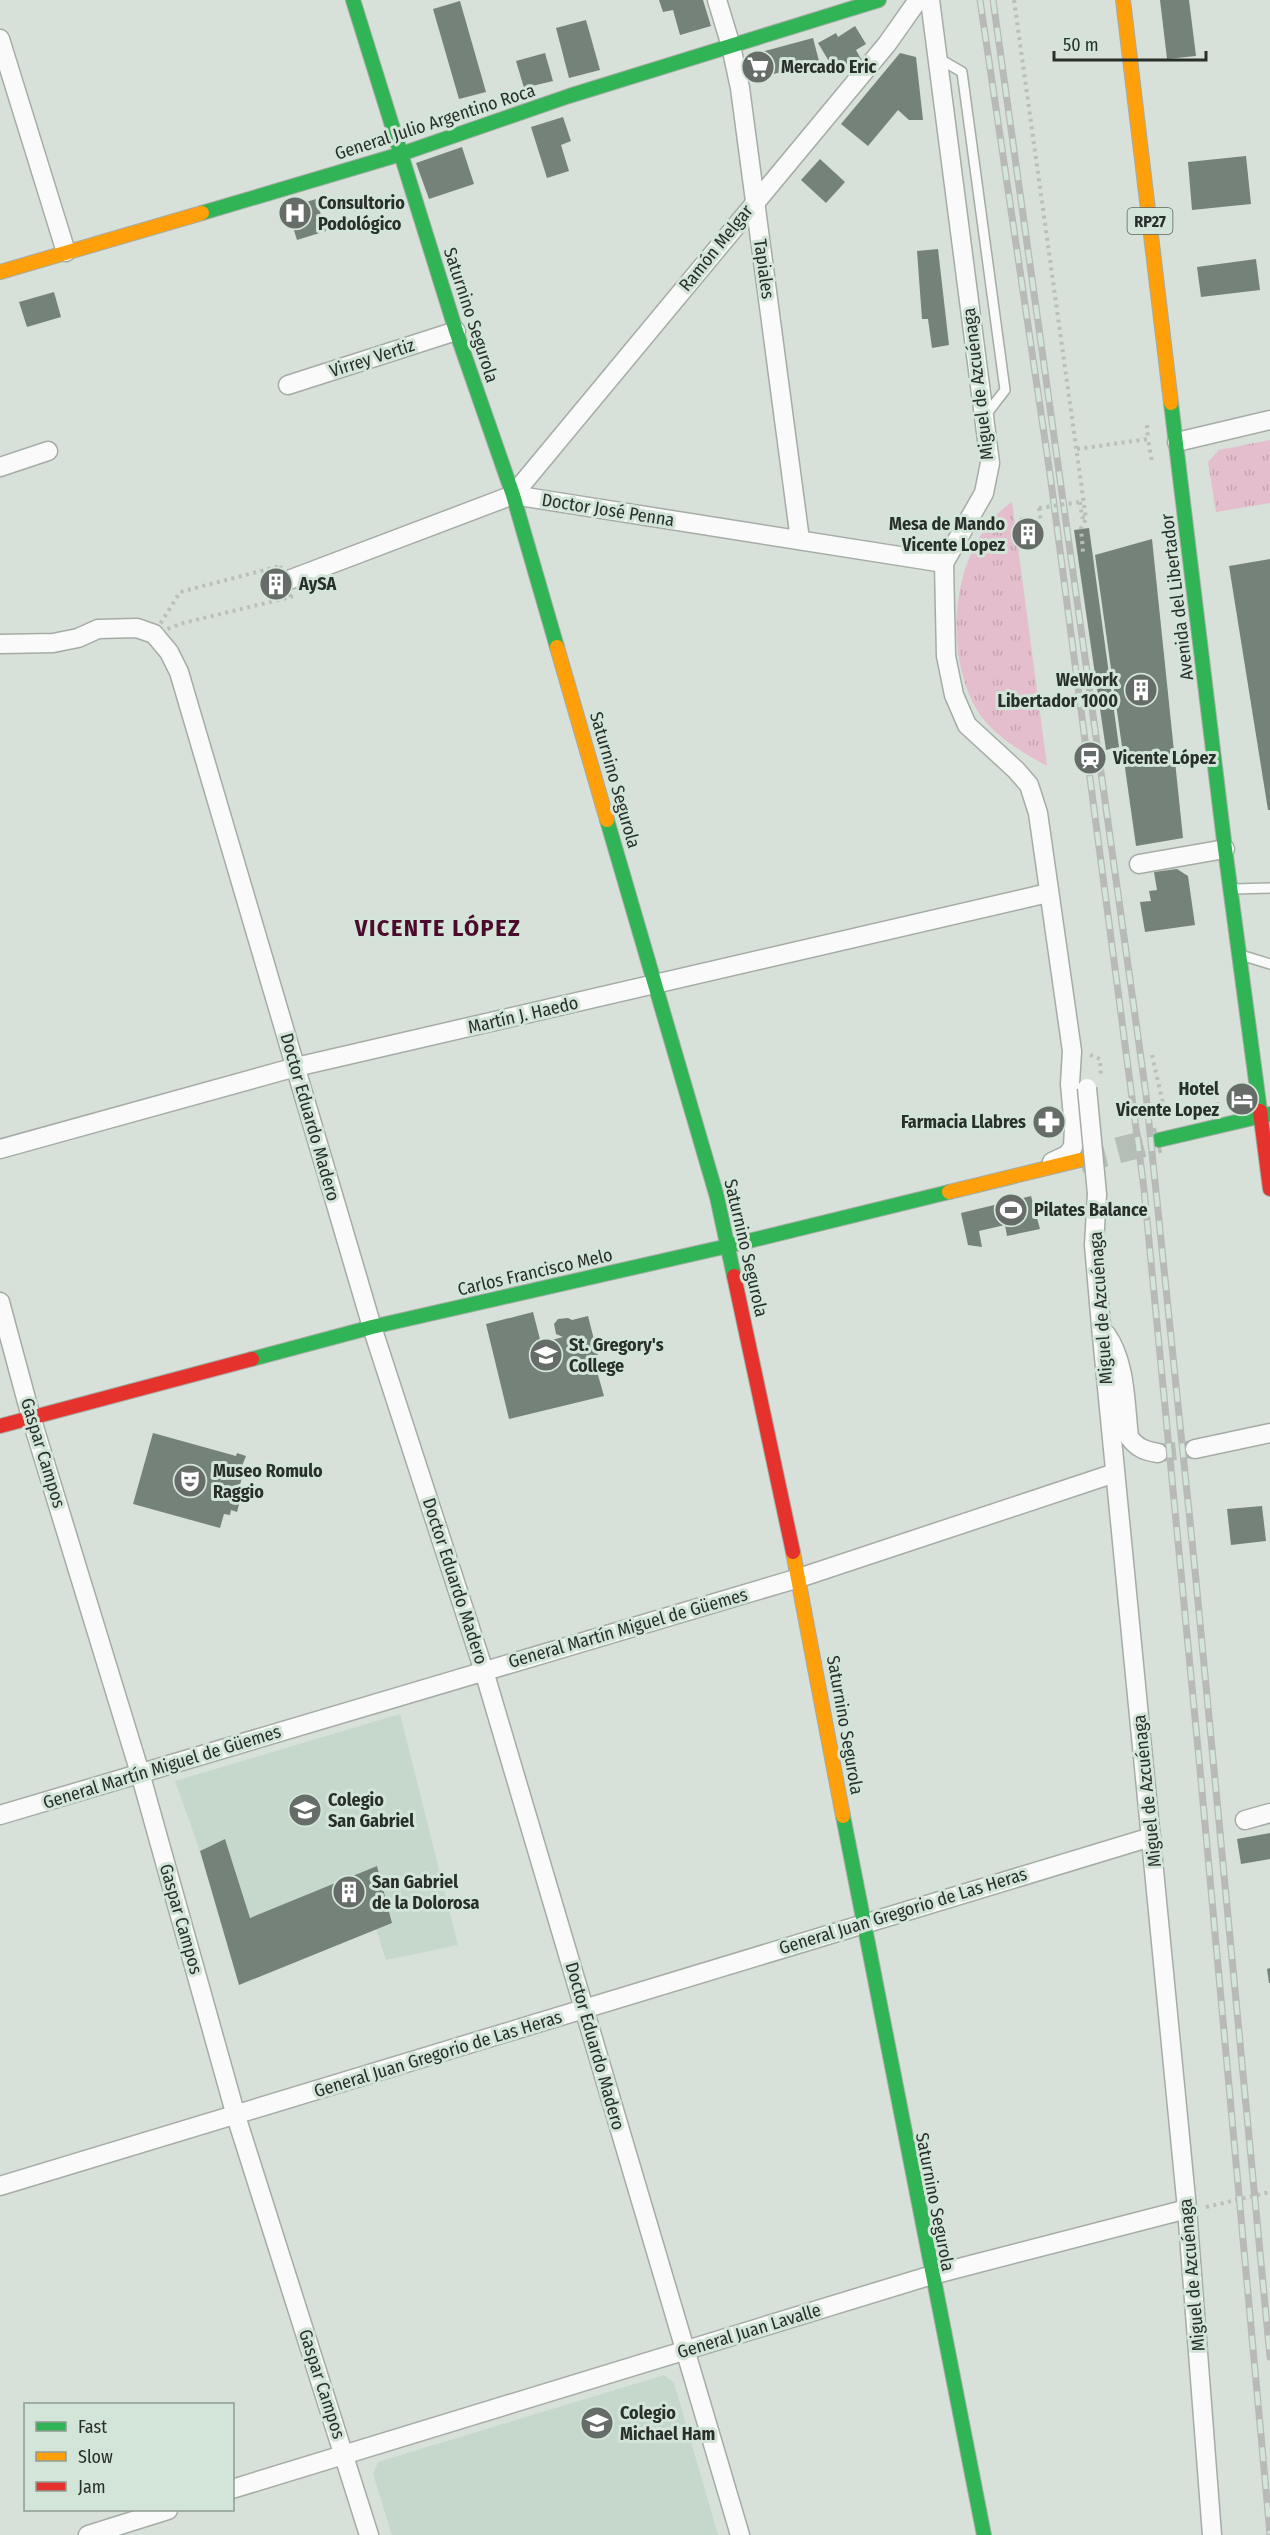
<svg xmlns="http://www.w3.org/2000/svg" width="1270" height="2535" font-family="'Fira Sans Condensed',sans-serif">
<defs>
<pattern id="park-tufts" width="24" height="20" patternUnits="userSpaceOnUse" patternTransform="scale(1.5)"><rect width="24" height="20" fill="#e4becc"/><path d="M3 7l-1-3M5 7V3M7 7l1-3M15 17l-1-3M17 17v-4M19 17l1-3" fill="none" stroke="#c4a4af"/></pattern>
</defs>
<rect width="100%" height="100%" fill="#d7e0d9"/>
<g fill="#c6d8cb">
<path d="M400 1714 458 1945 386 1960 376 1929 392 1923 377 1866 250 1918 225 1839 200 1851 175 1781Z"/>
<path d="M664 2375 674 2383 718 2535H392L373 2474 378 2462Z"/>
</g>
<g fill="url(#park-tufts)">
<path d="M1270 440V503L1216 512 1208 462 1219 450Z"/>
<path d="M1012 502 1047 766C1024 754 990 733 977 710 941 649 952 543 1012 502Z"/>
</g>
<g fill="#75827a">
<path d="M659 0H703L711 26 680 35 673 10 663 12Z"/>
<path d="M1160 0H1189L1196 56 1167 59Z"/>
<path d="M460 1 486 92 459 99 433 9Z"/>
<path d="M586 20 600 70 569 78 556 28Z"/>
<path d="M855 26 866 44 856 50 861 59 836 73 818 43 836 33 838 37Z"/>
<path d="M813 38 819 61 757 79 754 60 757 53Z"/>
<path d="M545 53 553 81 524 88 516 61Z"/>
<path d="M900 53 916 57 923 120H909L898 110 868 146 841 124Z"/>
<path d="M563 117 571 141 561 145 569 171 547 178 531 127Z"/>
<path d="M462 147 474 184 429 199 416 163Z"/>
<path d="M1246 156 1251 204 1192 210 1188 162Z"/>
<path d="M820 159 845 182 826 203 801 180Z"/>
<path d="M316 199 326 231 297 240 287 208Z"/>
<path d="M938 249 949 345 932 348 928 319H922L917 251Z"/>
<path d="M1256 259 1260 290 1201 297 1197 267Z"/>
<path d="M54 292 61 317 27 327 19 302Z"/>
<path d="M1032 517 1036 549 1024 551 1020 518Z"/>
<path d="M1089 528 1119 747 1106 750 1074 530Z"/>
<path d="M1152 539 1183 838 1136 846 1095 555Z"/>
<path d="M1270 559V810H1268L1229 566Z"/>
<path d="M280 567 288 596 273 600 265 571Z"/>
<path d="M1177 869 1188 876 1195 925 1145 932 1140 902 1151 901 1149 891 1157 890 1154 872Z"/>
<path d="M1031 1196 1040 1229 1007 1236 1005 1225 979 1231 982 1247 968 1245 961 1213Z"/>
<path d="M533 1312 541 1343 563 1337 556 1334 554 1324 558 1319 568 1318 572 1320 588 1316 601 1367 596 1368 604 1396 509 1419 486 1324Z"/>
<path d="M153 1433 236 1456 237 1453 246 1456 238 1476 242 1477 240 1485 244 1486 237 1512 231 1510 230 1515 224 1514 220 1528 133 1504Z"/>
<path d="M1262 1506 1266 1541 1231 1545 1227 1509Z"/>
<path d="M1270 1833V1859L1241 1864 1237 1839Z"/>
<path d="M225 1839 250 1918 377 1866 392 1923 239 1985 200 1851Z"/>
<path d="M1270 1968V1983H1269L1267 1969Z"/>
</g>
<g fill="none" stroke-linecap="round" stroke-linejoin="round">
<path stroke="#b4bdb6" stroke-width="18" stroke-dasharray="18 9" stroke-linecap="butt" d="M1158 1453 1195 1449"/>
<path stroke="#b4bdb6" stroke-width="26" stroke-dasharray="26 13" stroke-linecap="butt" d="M1080 1160 1159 1140"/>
<defs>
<g id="lane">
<path d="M938 58 962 72 1005 390 985 416"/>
<path d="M1233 889 1270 888"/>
<path d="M1244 956 1270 964"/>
</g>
<g id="street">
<path d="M717 0 731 46 740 88 800 540"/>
<path d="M930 0 990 463 984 493 944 563 946 656 954 695 967 725 1016 770 1029 785 1038 813 1072 1051 1070 1084 1074 1128 1073 1147 1067 1155 1052 1162"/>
<path d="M0 39 66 252"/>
<path d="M288 385 456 331"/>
<path d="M1177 442 1270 420"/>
<path d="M0 467 48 451"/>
<path d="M513 495 887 44 918 0"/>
<path d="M286 581 513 495 944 563"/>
<path d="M0 644 53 643 78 638 98 629 137 628 154 634 169 652 179 672 372 1327 484 1671 740 2535"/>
<path d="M1139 864 1225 849"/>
<path d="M0 1149 296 1067 1048 893"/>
<path d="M1097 1194 1094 1245 1101 1326 1187 2209 1212 2535"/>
<path d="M0 1302 31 1417 140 1773 236 2116 369 2535"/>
<path d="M1106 1334C1126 1362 1125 1403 1129 1437 1137 1448 1145 1451 1158 1453"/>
<path d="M1195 1449 1270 1433"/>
<path d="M0 1815 799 1578 1115 1473"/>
<path d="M1245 1820 1270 1813"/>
<path d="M0 2186 1151 1837"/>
<path d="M232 2489 932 2275 1187 2209"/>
<path d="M88 2535 168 2510"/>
</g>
<g id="fast">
<path d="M353 0 456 331 513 495 557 647"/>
<path d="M202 213 401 154 569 96 879 0"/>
<path d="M1171 403 1225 849 1260 1111"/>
<path d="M607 820 717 1197 734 1276"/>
<path d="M1159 1140 1270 1114"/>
<path d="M252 1359 372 1327 728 1246 949 1192"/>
<path d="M843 1816 984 2535"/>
</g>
<g id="slow">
<path d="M1123 0 1171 403"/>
<path d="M0 272 202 213"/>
<path d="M557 647 607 820"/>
<path d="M949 1192 1080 1160"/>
<path d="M793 1552 843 1816"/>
</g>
<g id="jam">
<path d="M1260 1111 1270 1189"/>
<path d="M734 1276 793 1552"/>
<path d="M0 1426 252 1359"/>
</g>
</defs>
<use href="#lane" stroke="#a5aca6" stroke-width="12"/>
<use href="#street" stroke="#a5aca6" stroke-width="21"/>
<use href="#fast" stroke="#a5aca6" stroke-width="16"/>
<use href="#slow" stroke="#a5aca6" stroke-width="16"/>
<use href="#jam" stroke="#a5aca6" stroke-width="16"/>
<g stroke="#babfbb" stroke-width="4" stroke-dasharray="3 4.5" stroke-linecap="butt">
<path d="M1014 0 1086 519 1081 528 1083 553"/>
<path d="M1147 425 1148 439"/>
<path d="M1077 449 1148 439 1152 462"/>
<path d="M1080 502 1082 517 1085 518"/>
<path d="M1039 508 1041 522"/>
<path d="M280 566 291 597 183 623 154 634 180 592Z"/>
<path d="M1090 1055 1100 1059 1101 1077"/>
<path d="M1152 1055 1166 1117"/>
<path d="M1216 1095 1218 1105"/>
<path d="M1206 2207 1270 2192"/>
</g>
<use href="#lane" stroke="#f9faf9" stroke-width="9"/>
<use href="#street" stroke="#f9faf9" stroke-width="18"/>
<use href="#fast" stroke="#30b455" stroke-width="14"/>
<use href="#slow" stroke="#ff9f0a" stroke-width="14"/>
<use href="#jam" stroke="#e5322d" stroke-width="14"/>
<defs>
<g id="rail">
<path d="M980 0 1050 474 1144 1189 1201 1780 1270 2534"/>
<path d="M993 0 1146 1094 1195 1570 1270 2357"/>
</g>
</defs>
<use href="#rail" stroke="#b8bab8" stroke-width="7"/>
<use href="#rail" stroke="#d3e4d8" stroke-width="4.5" stroke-dasharray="14" stroke-linecap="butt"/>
<defs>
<path id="street-bridge" d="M1087 1088 1097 1194"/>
</defs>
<use href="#street-bridge" stroke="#a5aca6" stroke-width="21" stroke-linecap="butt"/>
<path stroke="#babfbb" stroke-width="4" stroke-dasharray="3 4.5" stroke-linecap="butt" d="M1039 508 1080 502"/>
<use href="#street-bridge" stroke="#f9faf9" stroke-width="18"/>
</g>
<defs>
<symbol id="supermarket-disc" viewBox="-11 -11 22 22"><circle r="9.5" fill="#666d68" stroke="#d3e4d8"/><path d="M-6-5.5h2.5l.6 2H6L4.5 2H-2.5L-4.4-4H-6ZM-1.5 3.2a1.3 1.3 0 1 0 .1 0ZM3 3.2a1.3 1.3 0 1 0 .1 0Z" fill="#fff"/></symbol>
<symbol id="hospital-disc" viewBox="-11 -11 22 22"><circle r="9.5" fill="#666d68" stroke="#d3e4d8"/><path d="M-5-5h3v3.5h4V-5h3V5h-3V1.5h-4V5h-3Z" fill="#fff"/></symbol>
<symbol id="building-disc" viewBox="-11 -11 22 22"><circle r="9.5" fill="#666d68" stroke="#d3e4d8"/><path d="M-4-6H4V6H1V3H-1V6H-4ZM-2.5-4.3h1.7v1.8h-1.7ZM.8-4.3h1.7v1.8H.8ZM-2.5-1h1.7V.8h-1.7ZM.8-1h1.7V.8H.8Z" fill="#fff"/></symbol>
<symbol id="station-disc" viewBox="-11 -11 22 22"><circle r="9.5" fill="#666d68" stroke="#d3e4d8"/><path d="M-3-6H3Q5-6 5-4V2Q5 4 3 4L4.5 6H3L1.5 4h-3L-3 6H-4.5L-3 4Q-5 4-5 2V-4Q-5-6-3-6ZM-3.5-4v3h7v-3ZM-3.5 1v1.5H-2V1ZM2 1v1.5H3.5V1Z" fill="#fff"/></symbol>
<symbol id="hotel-disc" viewBox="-11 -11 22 22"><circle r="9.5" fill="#666d68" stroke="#d3e4d8"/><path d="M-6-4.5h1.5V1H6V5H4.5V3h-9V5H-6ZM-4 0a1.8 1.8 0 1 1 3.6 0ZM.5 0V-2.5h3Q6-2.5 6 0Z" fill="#fff"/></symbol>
<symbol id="pharmacy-disc" viewBox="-11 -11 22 22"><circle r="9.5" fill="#666d68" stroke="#d3e4d8"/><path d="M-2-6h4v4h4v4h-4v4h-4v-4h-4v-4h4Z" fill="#fff"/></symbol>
<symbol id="stadium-disc" viewBox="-11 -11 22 22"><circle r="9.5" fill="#666d68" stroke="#d3e4d8"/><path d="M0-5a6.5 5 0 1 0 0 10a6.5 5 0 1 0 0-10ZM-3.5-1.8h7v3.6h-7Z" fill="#fff"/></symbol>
<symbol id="school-disc" viewBox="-11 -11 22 22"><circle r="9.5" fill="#666d68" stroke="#d3e4d8"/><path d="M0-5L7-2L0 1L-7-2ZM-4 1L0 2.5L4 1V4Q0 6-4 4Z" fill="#fff"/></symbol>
<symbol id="theatre-disc" viewBox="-11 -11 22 22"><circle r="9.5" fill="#666d68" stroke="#d3e4d8"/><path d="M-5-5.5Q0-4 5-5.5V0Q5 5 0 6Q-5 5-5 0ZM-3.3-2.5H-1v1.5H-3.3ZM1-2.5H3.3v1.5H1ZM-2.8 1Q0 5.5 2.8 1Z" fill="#fff"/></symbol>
</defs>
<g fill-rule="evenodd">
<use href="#supermarket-disc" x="739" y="48" width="38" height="38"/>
<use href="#hospital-disc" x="276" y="194" width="38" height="38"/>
<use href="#building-disc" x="1009" y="515" width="38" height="38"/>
<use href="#building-disc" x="257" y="565" width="38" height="38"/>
<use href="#building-disc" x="1122" y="671" width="38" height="38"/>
<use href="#station-disc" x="1071" y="739" width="38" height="38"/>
<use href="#hotel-disc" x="1223" y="1080" width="38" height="38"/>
<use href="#pharmacy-disc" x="1030" y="1103" width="38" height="38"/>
<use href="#stadium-disc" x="992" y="1191" width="38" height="38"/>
<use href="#school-disc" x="527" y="1336" width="38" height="38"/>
<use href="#theatre-disc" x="171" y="1462" width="38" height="38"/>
<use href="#school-disc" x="286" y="1791" width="38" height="38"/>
<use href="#building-disc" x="330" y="1873" width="38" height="38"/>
<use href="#school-disc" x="578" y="2404" width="38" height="38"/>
</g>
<g text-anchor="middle" stroke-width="6" stroke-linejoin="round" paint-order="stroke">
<rect fill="#d3e4d8" stroke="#5c655f" stroke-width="1.5" x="1127.5" y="208" width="45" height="26" rx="4.5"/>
<g font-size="16" font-weight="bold" fill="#292f2b">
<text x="1150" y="227">RP27</text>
</g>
<g font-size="18" font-weight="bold" fill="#292f2b" stroke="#d3e4d8" text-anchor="start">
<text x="781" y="73">Mercado Eric</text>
<text x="318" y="209">Consultorio<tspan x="318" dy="21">Podológico</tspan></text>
<text x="1005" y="530" text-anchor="end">Mesa de Mando<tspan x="1005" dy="21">Vicente Lopez</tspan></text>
<text x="299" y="590">AySA</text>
<text x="1118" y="686" text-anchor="end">WeWork<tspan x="1118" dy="21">Libertador 1000</tspan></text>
<text x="1113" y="764">Vicente López</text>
<text x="1219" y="1095" text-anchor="end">Hotel<tspan x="1219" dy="21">Vicente Lopez</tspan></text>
<text x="1026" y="1128" text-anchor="end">Farmacia Llabres</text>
<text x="1034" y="1216">Pilates Balance</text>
<text x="569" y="1351">St. Gregory's<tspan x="569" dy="21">College</tspan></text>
<text x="213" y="1477">Museo Romulo<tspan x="213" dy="21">Raggio</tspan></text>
<text x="328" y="1806">Colegio<tspan x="328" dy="21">San Gabriel</tspan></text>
<text x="372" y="1888">San Gabriel<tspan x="372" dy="21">de la Dolorosa</tspan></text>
<text x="620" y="2419">Colegio<tspan x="620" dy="21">Michael Ham</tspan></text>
</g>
<g font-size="18" fill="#292f2b" stroke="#d3e4d8">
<text transform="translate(435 122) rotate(-18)" y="6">General Julio Argentino Roca</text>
<text transform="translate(716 248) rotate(-51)" y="6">Ramón Melgar</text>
<text transform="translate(764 269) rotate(82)" y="6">Tapiales</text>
<text transform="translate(471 315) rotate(72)" y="6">Saturnino Segurola</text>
<text transform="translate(372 358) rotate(-18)" y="6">Virrey Vertiz</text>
<text transform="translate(978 384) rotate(-97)" y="6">Miguel de Azcuénaga</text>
<text transform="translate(608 510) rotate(9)" y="6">Doctor José Penna</text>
<text transform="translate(1177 597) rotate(-97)" y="6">Avenida del Libertador</text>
<text transform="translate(615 780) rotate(74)" y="6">Saturnino Segurola</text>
<text transform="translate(523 1015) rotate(-13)" y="6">Martín J. Haedo</text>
<text transform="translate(310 1117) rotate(74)" y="6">Doctor Eduardo Madero</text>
<text transform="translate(746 1248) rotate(77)" y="6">Saturnino Segurola</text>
<text transform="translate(535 1272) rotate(-13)" y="6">Carlos Francisco Melo</text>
<text transform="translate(1101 1308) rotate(-94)" y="6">Miguel de Azcuénaga</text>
<text transform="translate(43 1453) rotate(73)" y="6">Gaspar Campos</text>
<text transform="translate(455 1581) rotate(72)" y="6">Doctor Eduardo Madero</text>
<text transform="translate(628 1628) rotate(-16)" y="6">General Martín Miguel de Güemes</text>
<text transform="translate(845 1725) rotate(80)" y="6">Saturnino Segurola</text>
<text transform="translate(162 1767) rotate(-17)" y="6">General Martín Miguel de Güemes</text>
<text transform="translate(1147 1791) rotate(-96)" y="6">Miguel de Azcuénaga</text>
<text transform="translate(903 1911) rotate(-17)" y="6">General Juan Gregorio de Las Heras</text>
<text transform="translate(181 1919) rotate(74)" y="6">Gaspar Campos</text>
<text transform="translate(595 2046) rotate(74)" y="6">Doctor Eduardo Madero</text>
<text transform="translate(438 2054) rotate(-17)" y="6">General Juan Gregorio de Las Heras</text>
<text transform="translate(935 2202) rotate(79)" y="6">Saturnino Segurola</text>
<text transform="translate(1192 2275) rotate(-95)" y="6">Miguel de Azcuénaga</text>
<text transform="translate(749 2331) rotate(-17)" y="6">General Juan Lavalle</text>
<text transform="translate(322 2384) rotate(72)" y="6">Gaspar Campos</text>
</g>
<g font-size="24" font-weight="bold" letter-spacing="1.5" fill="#4c0b2d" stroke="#d3e4d8">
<text x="438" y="936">VICENTE LÓPEZ</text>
</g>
</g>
<rect x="24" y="2403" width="210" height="108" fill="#d3e4d8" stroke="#8f9c93" stroke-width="1.5"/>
<rect x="36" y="2422" width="30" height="9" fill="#30b455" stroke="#8f9c93" stroke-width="1.5"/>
<text x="78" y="2433" font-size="18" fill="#292f2b">Fast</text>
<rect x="36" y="2452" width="30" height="9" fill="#ff9f0a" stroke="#8f9c93" stroke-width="1.5"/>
<text x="78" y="2463" font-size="18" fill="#292f2b">Slow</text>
<rect x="36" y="2482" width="30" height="9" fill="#e5322d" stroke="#8f9c93" stroke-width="1.5"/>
<text x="78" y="2493" font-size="18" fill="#292f2b">Jam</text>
<path d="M1054 51v9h152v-9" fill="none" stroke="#292f2b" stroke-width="3"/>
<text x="1063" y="51" font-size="18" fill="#292f2b" stroke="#d3e4d8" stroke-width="4.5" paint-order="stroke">50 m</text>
</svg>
